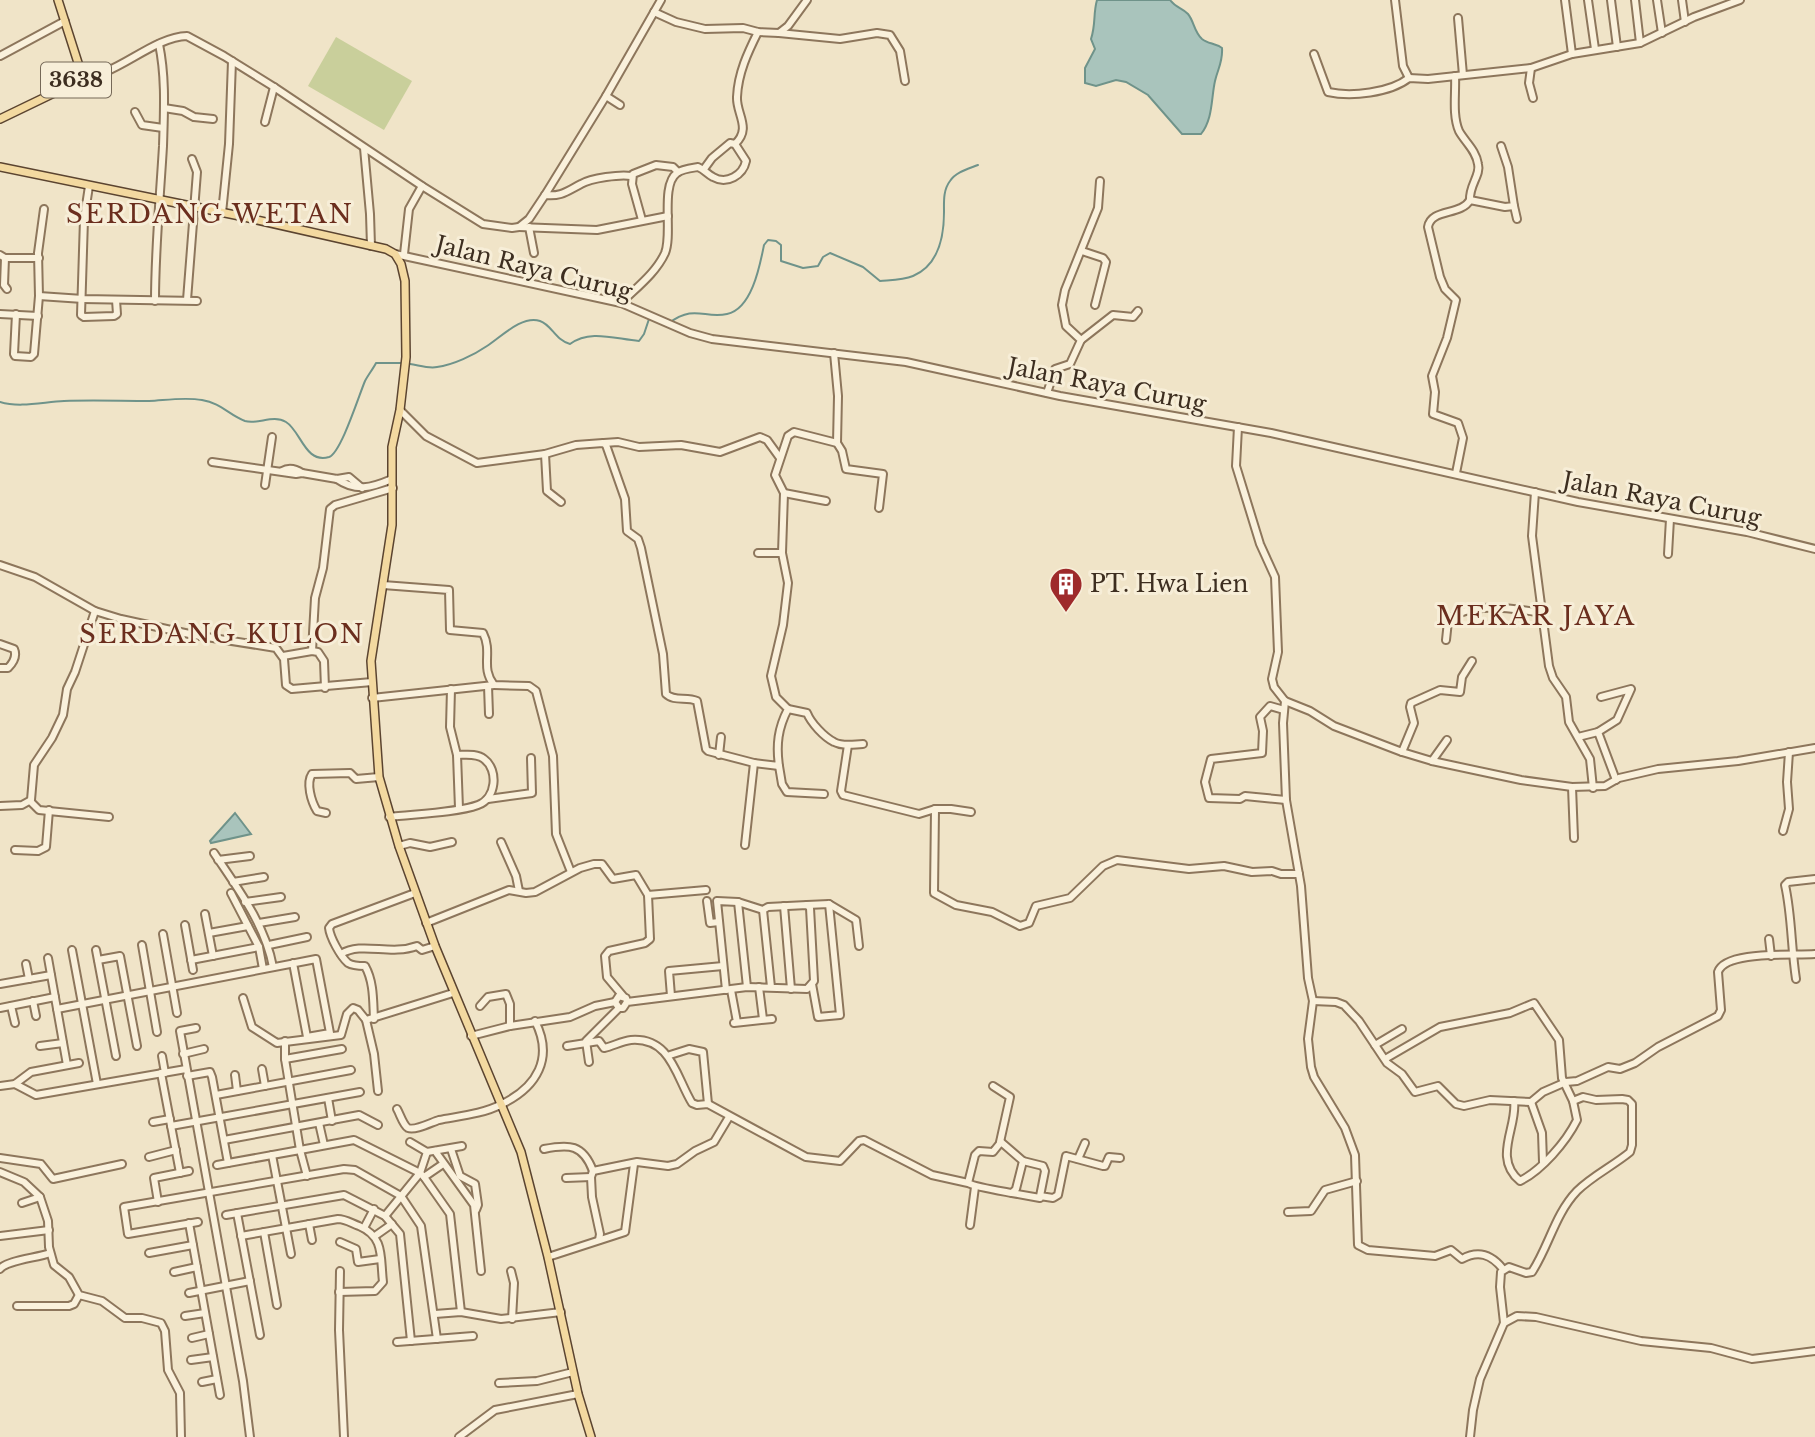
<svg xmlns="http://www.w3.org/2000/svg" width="1815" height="1437" font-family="'Libre Baskerville',serif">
<rect width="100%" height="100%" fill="#f0e4c8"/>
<path fill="#c9cf9b" d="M336 37 412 81 384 130 308 86Z"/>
<g fill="#a9c4bc" stroke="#6f938a" stroke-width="2">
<path d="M1097 0H1170C1176 8 1182 8 1188 14 1194 21 1194 32 1202 39 1208 44 1215 43 1222 48 1223 62 1218 68 1215 81 1211 99 1213 119 1201 134H1182L1148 95 1126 82 1116 80 1096 86 1085 83V68L1095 49 1091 39C1096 24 1093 14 1097 0Z"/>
<path d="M235 813 251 834 211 843 210 841Z"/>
</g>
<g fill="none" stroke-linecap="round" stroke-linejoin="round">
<g stroke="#6f938a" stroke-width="2">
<path d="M669 323C695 304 704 319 727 314 752 309 760 265 764 245L768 240 776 241 781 245V261L803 268 818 266 823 257 830 253 863 267 880 281C891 280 903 280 913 276 939 265 944 237 944 212 944 202 943 190 950 181 956 172 968 169 978 165"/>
<path d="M410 364C418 365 429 369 437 367 453 365 474 355 487 346 501 337 522 315 540 321 552 325 555 340 570 344 590 329 615 339 639 341L644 334 649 319"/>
<path d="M0 402C20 408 43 402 64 401 92 400 121 401 149 401 167 400 185 397 202 400 221 403 229 415 245 421 258 425 273 414 286 422 301 431 305 464 329 457 341 453 359 395 365 381 368 375 373 369 376 363H404"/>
</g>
<defs>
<g id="minor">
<path d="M1395 0 1403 66 1409 78"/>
<path d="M1565 0 1572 54"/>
<path d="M1588 0 1595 49"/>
<path d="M1611 0 1617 47"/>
<path d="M1635 0 1640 43"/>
<path d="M1657 0 1662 33"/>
<path d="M1682 0 1685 22"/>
<path d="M654 12 676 22 705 29 743 28 758 32 779 33 788 26 807 0"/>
<path d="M1458 18 1463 75"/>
<path d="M779 33 840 39 877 33 890 35 900 51 905 81"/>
<path d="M1314 54 1328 92C1351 97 1390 93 1409 78L1428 79 1531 68 1572 54 1640 43 1694 17 1740 0"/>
<path d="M0 56 65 21"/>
<path d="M1531 68 1529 83 1533 98"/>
<path d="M1455 76C1456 92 1452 115 1459 131 1465 142 1476 150 1478 164 1481 175 1469 185 1470 200L1505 207 1514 206 1508 167 1501 146"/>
<path d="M79 77C113 80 151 37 187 36L224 56 274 87 422 186 483 224 512 228 519 227 529 219 545 195 606 96 661 0"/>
<path d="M606 96 620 105"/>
<path d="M164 108 183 111 194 117 213 119"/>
<path d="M135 112 142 125 163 128"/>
<path d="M265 122 274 87"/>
<path d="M364 148 370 214 371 246"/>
<path d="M704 169 712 158 730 143 735 144C752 128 736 114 737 97 738 73 748 52 758 32"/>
<path d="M89 186 84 219 81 315 84 317 114 316 117 314 116 300"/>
<path d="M545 195C561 197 567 191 581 184 591 178 621 174 631 176"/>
<path d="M1514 206 1517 219"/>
<path d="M222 213 229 144 232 61"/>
<path d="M642 220 632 184 633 174 656 165 673 167 678 172"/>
<path d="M519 227 597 230 668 216"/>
<path d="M529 227 534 253"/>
<path d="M1082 251 1103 258 1106 262 1095 305"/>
<path d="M395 254 621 303 690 333 712 339 906 362 1060 396 1271 433 1578 502 1747 532 1815 549"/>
<path d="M404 254 409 209 422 186"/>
<path d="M0 255 5 258 4 285 7 289"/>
<path d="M5 258H39"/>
<path d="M39 296 83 299 197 301"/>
<path d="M187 300 197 172 192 159"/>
<path d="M155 301C155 249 160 198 163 146 164 111 166 78 159 44"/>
<path d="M621 303C636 288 656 273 665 253 673 234 660 185 677 173 682 169 692 168 698 167 705 170 707 174 713 177 727 185 743 175 746 161L735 144"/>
<path d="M0 314 38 316"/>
<path d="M16 314 14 354 15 356 31 357 34 354 39 296 38 253 44 209"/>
<path d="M1081 340 1113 315 1133 317 1138 311"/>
<path d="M834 353 838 396 837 443 842 451 846 469 883 474 879 508"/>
<path d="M1047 393 1055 369 1070 364 1081 340 1066 326 1062 305 1065 290 1098 208 1100 181"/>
<path d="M400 410 426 436 477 463 545 454 576 445 603 443 606 445 625 499 627 531 638 539 641 548 663 654 666 694C674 702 687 696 697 701L706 749 708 751 754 763 779 766C776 745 778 728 788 709L776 697 771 676 783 625 788 583 782 553 784 493 775 475 788 436 794 432 837 443"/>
<path d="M1238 427 1236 466 1260 544 1275 577 1278 652 1272 679 1274 687 1285 701 1310 711 1334 726 1402 752 1432 761 1521 780 1572 787 1605 786 1619 778 1658 769 1738 761 1815 748"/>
<path d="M604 443 618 442 639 447 681 445 720 452 760 437 767 440 780 458"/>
<path d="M545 454 547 491 561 502"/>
<path d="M212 462 296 474 302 473 337 479 349 477 362 488"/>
<path d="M282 471C289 467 296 469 302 473"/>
<path d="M1456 473 1463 438 1458 423 1433 414 1435 392 1432 376 1447 338 1456 300 1445 289 1440 277 1428 227C1431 208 1461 216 1470 200"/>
<path d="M337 479C356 492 371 488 392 479"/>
<path d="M265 485 272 437"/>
<path d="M1535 492 1532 536 1549 666 1553 678 1566 697 1569 722 1590 759 1593 788"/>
<path d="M784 493 826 501"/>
<path d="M758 553H782"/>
<path d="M1668 554 1670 519"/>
<path d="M0 565 35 577 95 611 121 619 194 635 276 648 284 659 286 685 292 689 372 682"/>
<path d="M383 585 449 590 450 630 483 633C493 653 480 667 494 685L529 686 536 691 553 756 556 834 571 872"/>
<path d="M1446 640 1448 621C1468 600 1516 609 1542 613"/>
<path d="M0 644 14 649C17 656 13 663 8 668H0"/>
<path d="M312 651 315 598 323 568 330 509 335 505 393 488"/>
<path d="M283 656 312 651 318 652 324 661 325 688"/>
<path d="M488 686 489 714"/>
<path d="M451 689 450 727 457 755 459 808"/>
<path d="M1601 697 1631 689 1617 720 1598 732 1616 780"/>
<path d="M372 698 494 685"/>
<path d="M1285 701 1283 723 1286 800 1301 886 1308 978 1313 1001 1308 1039 1311 1067 1314 1077 1345 1128 1355 1155 1358 1245 1368 1250 1435 1256 1451 1250 1462 1259C1478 1250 1491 1254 1503 1269"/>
<path d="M788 709 807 713C811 723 824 737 834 742 843 747 855 744 863 744"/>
<path d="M1284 710 1270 706 1260 717 1263 731 1262 753 1211 759 1205 782 1209 798 1240 799 1245 796 1286 800"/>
<path d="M1578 737 1598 732"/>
<path d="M848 745 841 791 843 795 919 814 935 809H951L971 812"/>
<path d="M1402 752 1414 723 1410 707 1411 703 1440 690 1460 692 1462 677 1472 661"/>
<path d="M719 755 721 737"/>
<path d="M1432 761 1447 740"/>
<path d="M779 766 782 784 787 792 824 794"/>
<path d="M1572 787 1574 838"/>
<path d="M488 799 532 793 531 758"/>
<path d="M30 801 39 810 109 817"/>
<path d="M0 806 22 805 31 800 34 765 52 738 63 715 67 689 75 672 95 611"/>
<path d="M935 809 934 893 956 905 992 912 1020 926 1029 923 1036 906 1070 898 1103 866 1117 860 1189 869 1224 866 1252 872 1272 871 1281 874H1299"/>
<path d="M326 813 317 811C311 801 306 783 312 774L350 773 356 779 379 777"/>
<path d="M389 817C414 814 456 813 478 805 496 799 499 770 484 759 477 753 465 755 457 755"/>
<path d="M1783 831 1789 809 1787 782 1789 752"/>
<path d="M501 842 516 876 519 891"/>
<path d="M745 845 754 763"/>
<path d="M399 846 410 843 430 847 452 842"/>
<path d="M15 850 38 851 46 847 49 810"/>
<path d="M214 853C238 889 265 924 273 967"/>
<path d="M218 860 250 856"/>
<path d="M233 882 264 877"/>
<path d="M231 893 259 947 263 969"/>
<path d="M648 895 706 890"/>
<path d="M707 901 710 923 719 922"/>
<path d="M245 902 281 897"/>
<path d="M829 904 856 920 859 946"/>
<path d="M807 905 829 904 840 1015 818 1017 812 984"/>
<path d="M784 906 791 989"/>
<path d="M205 914 213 956"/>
<path d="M259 923 295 917"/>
<path d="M426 923 509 890 526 893 535 892 580 868 594 864H602L613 879 636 875 648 895 650 939 645 943 609 951 605 956 607 977 623 996"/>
<path d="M185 925 193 970"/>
<path d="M209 933 248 926"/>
<path d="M163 934 177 1013"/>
<path d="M1769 939 1771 956"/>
<path d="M142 945 157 1032"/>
<path d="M269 945 307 937"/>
<path d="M72 950 97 1084"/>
<path d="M96 950 116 1056"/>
<path d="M341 954C362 941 390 956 417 946L422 950 435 946"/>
<path d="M48 958 67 1065"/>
<path d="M98 960 120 956 137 1046"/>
<path d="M191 960 259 947"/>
<path d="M26 964 29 979"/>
<path d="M1796 979C1791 947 1792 916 1785 885L1788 882 1815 879"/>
<path d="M0 984 51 975"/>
<path d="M747 987 738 902 763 910"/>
<path d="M759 987 763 1019"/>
<path d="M726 990 717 901 738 902"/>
<path d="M731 990 737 1022"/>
<path d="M671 996 669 971 723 966"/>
<path d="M243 998 252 1027 277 1043 341 1035 347 1014 353 1008 358 1010 366 1020 453 993"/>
<path d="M33 1001 36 1016"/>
<path d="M1313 1001 1336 1002 1344 1005 1359 1021 1387 1063 1402 1074 1415 1092 1438 1086 1456 1104 1464 1106 1490 1100 1531 1102 1543 1092 1566 1082 1577 1081 1608 1067 1620 1069 1635 1063 1658 1047 1718 1016 1721 1010 1718 972C1725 950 1794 956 1815 954"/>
<path d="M627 1002 626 998 619 996 615 1002 619 1008H623L627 1002 747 987 807 989 814 981 810 908 807 905 768 907 763 910 771 987"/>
<path d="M11 1006 15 1023"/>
<path d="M480 1006 488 997 506 994 510 1004V1026"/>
<path d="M0 1008 55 997"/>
<path d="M57 1009 316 959 330 1033 307 1037 293 963"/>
<path d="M374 1019C373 1001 374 982 365 966 359 966 353 966 348 963 340 956 330 937 329 928L332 924 415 893"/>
<path d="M366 1020 374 1054 378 1091"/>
<path d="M734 1023 772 1019"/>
<path d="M196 1028 180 1031 243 1381 250 1437"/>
<path d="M471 1036 510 1026 570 1017 595 1006 615 1002"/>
<path d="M285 1041V1059L300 1150 354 1140 420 1173 424 1177 450 1214 461 1312"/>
<path d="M1375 1045 1402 1029"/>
<path d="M40 1046 63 1043"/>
<path d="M567 1046 599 1041 604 1048C613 1046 622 1041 631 1040 671 1037 676 1077 692 1103L697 1105 708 1104 806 1157 840 1161 859 1141 864 1140 932 1175 968 1183C975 1187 1001 1191 1012 1193L1016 1189 1023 1161 1001 1142 993 1152 979 1151 975 1155 968 1183"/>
<path d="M183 1054 204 1049"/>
<path d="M670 1055 689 1049 703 1052 708 1104"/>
<path d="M162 1056 165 1073"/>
<path d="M285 1059 342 1049"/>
<path d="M1385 1059 1440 1027 1510 1013 1534 1003 1559 1040 1562 1078 1573 1101 1583 1097 1596 1100 1622 1099 1628 1100 1632 1104V1145L1630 1152C1613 1166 1592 1176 1577 1191 1555 1214 1549 1246 1532 1272L1526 1273 1509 1267 1501 1272 1500 1287 1504 1323"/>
<path d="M589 1062 586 1041 619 1008"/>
<path d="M262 1069 265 1086"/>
<path d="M161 1073 180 1173"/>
<path d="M235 1075 237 1091"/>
<path d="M187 1076 210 1072 212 1077 228 1163"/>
<path d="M15 1084 36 1095 186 1069"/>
<path d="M0 1086 15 1084 31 1072 79 1063"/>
<path d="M993 1086 1010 1097 1000 1142"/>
<path d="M216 1095 351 1070"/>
<path d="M328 1098 332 1121"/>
<path d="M1514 1101C1518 1126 1492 1158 1520 1181 1542 1170 1566 1142 1577 1120L1573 1101"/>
<path d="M1531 1102 1542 1133 1543 1162"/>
<path d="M397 1109C400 1114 403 1125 408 1128 415 1131 432 1122 439 1120 460 1116 483 1114 502 1104 537 1087 554 1058 535 1021"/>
<path d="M153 1122 170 1119"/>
<path d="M319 1123 324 1145"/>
<path d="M171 1126 360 1092"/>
<path d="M224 1140 359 1115 378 1125"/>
<path d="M410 1142 427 1152 462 1146"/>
<path d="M451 1149 460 1176 475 1184 478 1205 476 1210"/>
<path d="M544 1149C569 1144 583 1144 593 1171"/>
<path d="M435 1151 474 1205 481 1271"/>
<path d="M272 1155 291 1254"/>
<path d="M149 1157 176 1150"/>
<path d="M0 1158 41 1164 53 1179 122 1164"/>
<path d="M1078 1159 1085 1143"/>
<path d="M1023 1161 1043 1166 1045 1171 1040 1196 1053 1198 1058 1195 1066 1156 1103 1166H1105L1109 1157 1120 1158"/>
<path d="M217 1165 300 1150 307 1176"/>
<path d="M0 1172 24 1182 40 1197 48 1221 49 1247 54 1265 69 1277 79 1295 102 1301 125 1318H142L161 1323 165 1331 168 1370 180 1393 181 1437"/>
<path d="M424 1177 443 1164"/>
<path d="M566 1178 591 1177"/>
<path d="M1012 1193 1040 1198"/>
<path d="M158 1202 154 1178 189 1171"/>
<path d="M22 1203 40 1197"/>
<path d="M1288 1212 1311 1211 1325 1190 1357 1181"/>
<path d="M237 1213 260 1335"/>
<path d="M226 1215 344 1195 385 1216 400 1234 411 1341"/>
<path d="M385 1216 420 1173 427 1152"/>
<path d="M198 1222 128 1234 124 1207 344 1169 355 1170 401 1196 421 1226 437 1339"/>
<path d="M189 1223 220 1395"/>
<path d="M309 1224 312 1240"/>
<path d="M970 1225 975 1187"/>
<path d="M364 1228 374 1209"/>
<path d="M264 1232 277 1305"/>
<path d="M0 1236 49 1230"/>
<path d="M241 1236 338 1219C345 1219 351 1223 359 1226 385 1237 380 1257 383 1282L375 1291 339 1292"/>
<path d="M375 1236 392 1224"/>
<path d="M599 1240 600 1234 592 1197 591 1177 593 1171 637 1162 668 1166 677 1164 695 1151 714 1142 729 1117"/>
<path d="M340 1242 356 1249 358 1262 380 1259"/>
<path d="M149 1253 193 1245"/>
<path d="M548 1257 625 1232 634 1164"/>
<path d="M0 1269C7 1260 37 1258 50 1253"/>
<path d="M340 1271 339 1330 344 1437"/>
<path d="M511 1271 514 1283 512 1319"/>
<path d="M174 1272 197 1267"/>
<path d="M189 1293 250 1281"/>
<path d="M17 1306H69L74 1304 79 1295"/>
<path d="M435 1314 461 1312 501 1319 561 1312"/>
<path d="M185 1316 205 1313"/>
<path d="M192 1338 209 1334"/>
<path d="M397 1342 473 1336"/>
<path d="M191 1360 213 1357"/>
<path d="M202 1382 217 1379"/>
<path d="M499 1383 537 1381 573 1372"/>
<path d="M459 1437 495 1410 578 1394"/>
<path d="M1470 1437 1473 1410 1480 1379 1504 1323 1517 1316 1536 1317 1641 1341 1711 1348 1752 1359 1815 1351"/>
</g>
<g id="major">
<path d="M0 119 56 92 79 77 80 69 58 0"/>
<path d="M0 167 235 215 386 249 395 254 401 264 405 281 406 357 400 410 392 447V525L371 661 379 777 399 846 435 946 521 1152 548 1257 578 1394 591 1437"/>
</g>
</defs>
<use href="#minor" stroke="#8d765c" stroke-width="10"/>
<use href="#major" stroke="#5b4430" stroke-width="10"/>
<use href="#minor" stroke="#faf1dc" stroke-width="6"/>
<use href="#major" stroke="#f3d9a0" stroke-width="7"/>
</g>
<defs>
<symbol id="building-pin" viewBox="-11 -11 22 30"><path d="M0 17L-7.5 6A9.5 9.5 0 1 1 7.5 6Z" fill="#9e2a2b" stroke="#f7eed8"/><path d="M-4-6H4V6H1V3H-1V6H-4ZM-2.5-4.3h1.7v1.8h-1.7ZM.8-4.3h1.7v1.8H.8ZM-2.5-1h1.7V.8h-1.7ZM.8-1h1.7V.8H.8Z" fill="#fff"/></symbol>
</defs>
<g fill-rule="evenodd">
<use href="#building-pin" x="1047" y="565" width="38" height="52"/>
</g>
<g text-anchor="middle" stroke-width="6" stroke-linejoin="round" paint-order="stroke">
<rect fill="#f7eed8" stroke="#756857" stroke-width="2" x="41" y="62.5" width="70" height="35" rx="5"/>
<g font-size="21" font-weight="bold" fill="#3d2e20">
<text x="76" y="87">3638</text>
</g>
<g font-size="23" fill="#3d2e20" stroke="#f7eed8">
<text transform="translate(534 268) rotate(14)" y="8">Jalan Raya Curug</text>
<text transform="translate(1107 385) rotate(11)" y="8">Jalan Raya Curug</text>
<text transform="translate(1662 499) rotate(11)" y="8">Jalan Raya Curug</text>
</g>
<g font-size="23" fill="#3d2e20" stroke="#f7eed8" text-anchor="start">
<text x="1090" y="592">PT. Hwa Lien</text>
</g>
<g font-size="26" letter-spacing="2" fill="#6b2e1e" stroke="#f7eed8">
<text x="210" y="223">SERDANG WETAN</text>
<text x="1536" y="625">MEKAR JAYA</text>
<text x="222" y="643">SERDANG KULON</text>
</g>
</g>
</svg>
